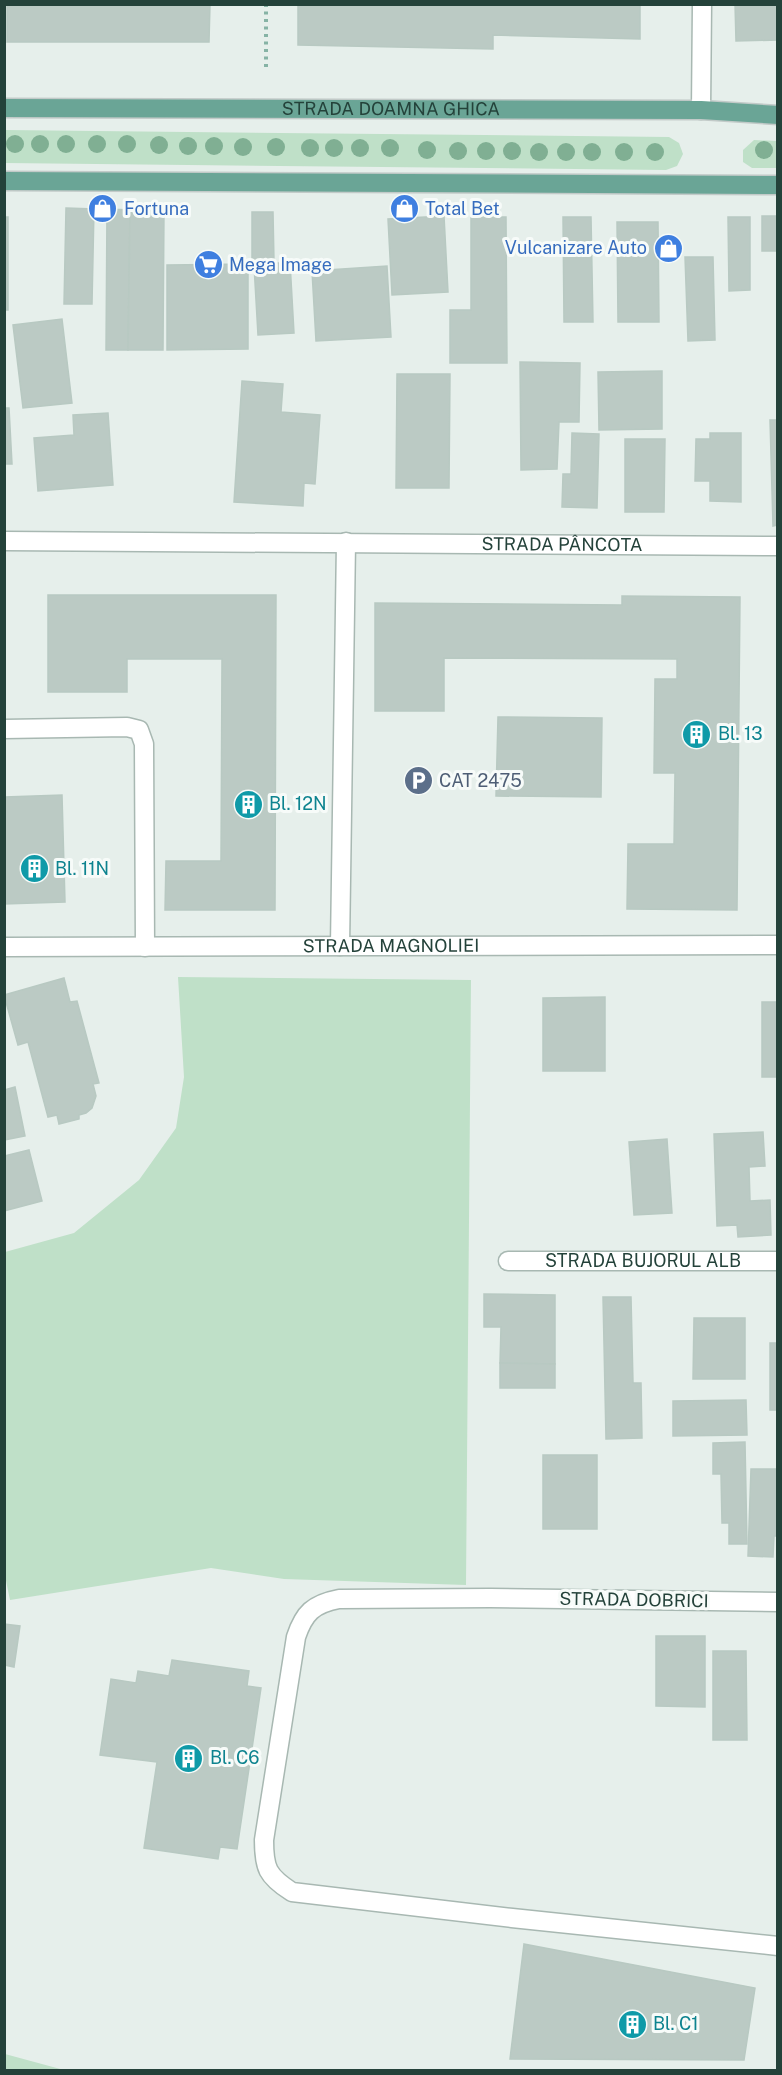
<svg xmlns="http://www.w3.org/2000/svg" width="782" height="2075" font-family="'Public Sans',sans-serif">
<rect width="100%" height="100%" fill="#e6efeb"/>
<g fill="#bfe0c8">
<path d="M5 130 669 137 679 143 683 154 677 166 666 170 5 163Z"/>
<path d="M754 140 777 141V168H752L743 162V150Z"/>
<path d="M178 977 471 980 466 1585 284 1579 211 1568 10 1600 4 1571 5 1252 74 1233 139 1180 176 1128 184 1077Z"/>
<path d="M4 2054H5L64 2070H5Z"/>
</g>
<g fill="#bbcac4" stroke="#b8c9c2" stroke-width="1.5">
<path d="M7 4H210L209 42H7Z"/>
<path d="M298 4H640V39L493 35V49L298 45Z"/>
<path d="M735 4H778V40L736 41Z"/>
<path d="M66 208 94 209 92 304H64Z"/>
<path d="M107 209 130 210 128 350H106Z"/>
<path d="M130 210H164L163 350H128Z"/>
<path d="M252 212H273L274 262H252Z"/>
<path d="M444 216 448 292 392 295 388 219Z"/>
<rect x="762" y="216" width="16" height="35"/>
<rect x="4" y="217" width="4" height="93"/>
<path d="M471 217H506L507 363H450V310H471Z"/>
<path d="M563 217H591L593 322H564Z"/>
<path d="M728 217H750V290L729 291Z"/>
<path d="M617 222H658L659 322H618Z"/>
<path d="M685 257H713L715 340 688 341Z"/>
<path d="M290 262 294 333 258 335 254 265Z"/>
<path d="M248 264V349L167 350V265Z"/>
<path d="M387 266 391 337 316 341 312 271Z"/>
<path d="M62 319 72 403 23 408 13 325Z"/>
<path d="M520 362 580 363 579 422H559L557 469 521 470Z"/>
<path d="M662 371V429L599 430 598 372Z"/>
<path d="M397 374H450L449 488H396Z"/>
<path d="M242 381 283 384 281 412 320 415 315 484 304 483 303 506 234 502Z"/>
<path d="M4 408H9L12 464H4Z"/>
<path d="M108 413 113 485 38 491 34 438 74 435 73 415Z"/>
<path d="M770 420H778V525L773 526Z"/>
<path d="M572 433 599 434 597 508 562 507 563 474H571Z"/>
<path d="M710 433H741V502L710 501V481H695L696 439H710Z"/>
<path d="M625 439H665L664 512H625Z"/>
<path d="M48 595H276L275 910H165L166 861H221L222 659H127V692H48Z"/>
<path d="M622 596 740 597 737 910 627 909 628 844H674L675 773H654L655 679H677V659L444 658V711H375V603L622 605Z"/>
<path d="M498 717 602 718 601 797 496 796Z"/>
<path d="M62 795 65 902 4 904 5 797Z"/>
<path d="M64 978 70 1002 77 1001 99 1083 93 1084 96 1096 92 1108 86 1113 79 1115V1119L59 1124 57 1115 48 1117 28 1042 18 1045 4 995Z"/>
<path d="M605 997V1071H543V998Z"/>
<rect x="762" y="1002" width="16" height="75"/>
<path d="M15 1087 25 1136 4 1140V1090Z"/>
<path d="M763 1132 765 1166 749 1167 750 1201 770 1200 771 1235 738 1237 737 1225 717 1226 714 1134Z"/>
<path d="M667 1139 672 1213 634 1215 629 1142Z"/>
<path d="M29 1150 42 1201 4 1211V1156Z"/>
<path d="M484 1294 555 1295V1364L500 1363 501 1327H484Z"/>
<path d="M603 1297H631L633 1383H641L642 1438 606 1439Z"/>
<path d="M694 1318H745V1379H693Z"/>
<rect x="770" y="1343" width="8" height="67"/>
<path d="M500 1363 555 1364V1388H500Z"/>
<path d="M746 1400 747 1435 673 1436V1401Z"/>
<path d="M745 1442 747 1544H729V1523H722L721 1474H713V1443Z"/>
<rect x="543" y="1455" width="54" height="74"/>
<path d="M751 1469H778V1536H774L773 1557 748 1556Z"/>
<path d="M4 1624 20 1626 14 1667 4 1665Z"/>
<path d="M656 1636H705V1707L656 1706Z"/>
<path d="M713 1651H746L747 1740H713Z"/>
<path d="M172 1660 249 1671 247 1686 261 1688 237 1849 220 1847 218 1859 144 1848 157 1762 100 1755 111 1679 136 1683 138 1671 169 1676Z"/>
<path d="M524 1944 755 1988 744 2060 510 2059Z"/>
</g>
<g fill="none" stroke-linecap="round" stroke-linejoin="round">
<defs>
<g id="minor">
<path d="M701 110 702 4"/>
<path id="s1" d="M4 541 778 546"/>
<path d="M4 729 127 727 139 730 144 744 145 947"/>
<path d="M340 946 346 542"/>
<path id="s2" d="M4 947 778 945"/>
<path id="s3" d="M508 1261H778"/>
<path d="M778 1602 490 1598 339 1599C313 1604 304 1613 296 1637L264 1840C264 1868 267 1876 292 1892L512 1918 778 1946"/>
</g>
<g id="major">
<path id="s4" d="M4 108 701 110 778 115"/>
<path d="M4 181 778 185"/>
</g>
</defs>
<use href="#minor" stroke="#a8b8b2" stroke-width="21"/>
<use href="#major" stroke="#c2cac8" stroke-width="21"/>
<path stroke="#86b3a5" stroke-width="4" stroke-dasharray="3 4.5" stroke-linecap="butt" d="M266 4V67"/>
<use href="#minor" stroke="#fff" stroke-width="18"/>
<use href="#major" stroke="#6aa596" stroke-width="18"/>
</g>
<g fill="#80af93">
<circle cx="15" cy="144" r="9"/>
<circle cx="40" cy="144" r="9"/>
<circle cx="66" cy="144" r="9"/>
<circle cx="97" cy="144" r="9"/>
<circle cx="127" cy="144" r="9"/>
<circle cx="159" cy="145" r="9"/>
<circle cx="188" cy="146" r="9"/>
<circle cx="214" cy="146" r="9"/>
<circle cx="243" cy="147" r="9"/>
<circle cx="276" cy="147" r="9"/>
<circle cx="310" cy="148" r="9"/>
<circle cx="334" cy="148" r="9"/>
<circle cx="360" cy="148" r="9"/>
<circle cx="390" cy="148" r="9"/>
<circle cx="427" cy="150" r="9"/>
<circle cx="764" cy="150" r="9"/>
<circle cx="458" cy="151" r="9"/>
<circle cx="486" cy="151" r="9"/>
<circle cx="512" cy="151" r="9"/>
<circle cx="539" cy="152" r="9"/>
<circle cx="566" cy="152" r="9"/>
<circle cx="592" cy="152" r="9"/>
<circle cx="624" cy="152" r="9"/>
<circle cx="655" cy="152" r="9"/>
</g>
<defs>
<symbol id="shop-disc" viewBox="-11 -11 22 22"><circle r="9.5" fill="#3f7fe0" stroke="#f7fbf9"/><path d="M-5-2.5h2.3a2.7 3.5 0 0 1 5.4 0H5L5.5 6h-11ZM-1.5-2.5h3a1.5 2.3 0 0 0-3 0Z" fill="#fff"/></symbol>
<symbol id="supermarket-disc" viewBox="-11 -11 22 22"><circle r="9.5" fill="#3f7fe0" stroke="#f7fbf9"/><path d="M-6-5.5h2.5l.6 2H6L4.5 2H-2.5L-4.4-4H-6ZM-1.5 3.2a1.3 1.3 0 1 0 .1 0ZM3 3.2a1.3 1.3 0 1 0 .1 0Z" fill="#fff"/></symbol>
<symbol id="building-disc" viewBox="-11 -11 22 22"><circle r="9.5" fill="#0f9aa8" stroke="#f7fbf9"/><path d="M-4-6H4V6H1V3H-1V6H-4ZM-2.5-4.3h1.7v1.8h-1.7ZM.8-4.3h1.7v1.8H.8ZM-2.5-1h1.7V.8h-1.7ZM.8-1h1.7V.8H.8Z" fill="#fff"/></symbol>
<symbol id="parking-disc" viewBox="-11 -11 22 22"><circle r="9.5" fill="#5c6f8a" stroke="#f7fbf9"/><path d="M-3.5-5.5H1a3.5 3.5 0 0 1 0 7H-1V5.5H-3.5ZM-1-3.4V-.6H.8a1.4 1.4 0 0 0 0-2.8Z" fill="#fff"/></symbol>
</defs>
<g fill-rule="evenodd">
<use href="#shop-disc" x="86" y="192" width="33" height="33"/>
<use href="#shop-disc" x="388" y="192" width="33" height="33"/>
<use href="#shop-disc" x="652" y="232" width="33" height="33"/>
<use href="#supermarket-disc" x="192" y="248" width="33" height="33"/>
<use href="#building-disc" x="680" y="718" width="33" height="33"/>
<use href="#parking-disc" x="402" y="764" width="33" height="33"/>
<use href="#building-disc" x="232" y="788" width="33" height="33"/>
<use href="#building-disc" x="18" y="852" width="33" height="33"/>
<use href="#building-disc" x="172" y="1742" width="33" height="33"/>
<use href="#building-disc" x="616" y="2008" width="33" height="33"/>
</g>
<g text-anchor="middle" stroke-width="6" stroke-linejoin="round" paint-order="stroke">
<g font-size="18" fill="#24423a" stroke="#f7fbf9">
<text dy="6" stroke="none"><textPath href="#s4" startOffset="387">STRADA DOAMNA GHICA</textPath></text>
<text dy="6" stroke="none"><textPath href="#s1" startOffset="558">STRADA PÂNCOTA</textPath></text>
<text dy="6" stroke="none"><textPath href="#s2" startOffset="387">STRADA MAGNOLIEI</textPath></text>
<text dy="6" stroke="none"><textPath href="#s3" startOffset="135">STRADA BUJORUL ALB</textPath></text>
<text transform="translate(634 1600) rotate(1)" y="6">STRADA DOBRICI</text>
</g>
<g font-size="18" fill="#366cbe" stroke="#f7fbf9" text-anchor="start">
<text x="124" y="215">Fortuna</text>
<text x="425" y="215">Total Bet</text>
<text x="647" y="254" text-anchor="end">Vulcanizare Auto</text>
<text x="229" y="271">Mega Image</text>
</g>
<g font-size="18" fill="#0d838f" stroke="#f7fbf9" text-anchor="start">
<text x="718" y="740">Bl. 13</text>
<text x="269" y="810">Bl. 12N</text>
<text x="55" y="875">Bl. 11N</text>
<text x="210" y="1764">Bl. C6</text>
<text x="653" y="2030">Bl. C1</text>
</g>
<g font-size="18" fill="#4e5e75" stroke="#f7fbf9" text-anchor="start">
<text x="439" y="787">CAT 2475</text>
</g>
</g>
<rect width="782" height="2075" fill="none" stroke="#24423a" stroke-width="12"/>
</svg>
